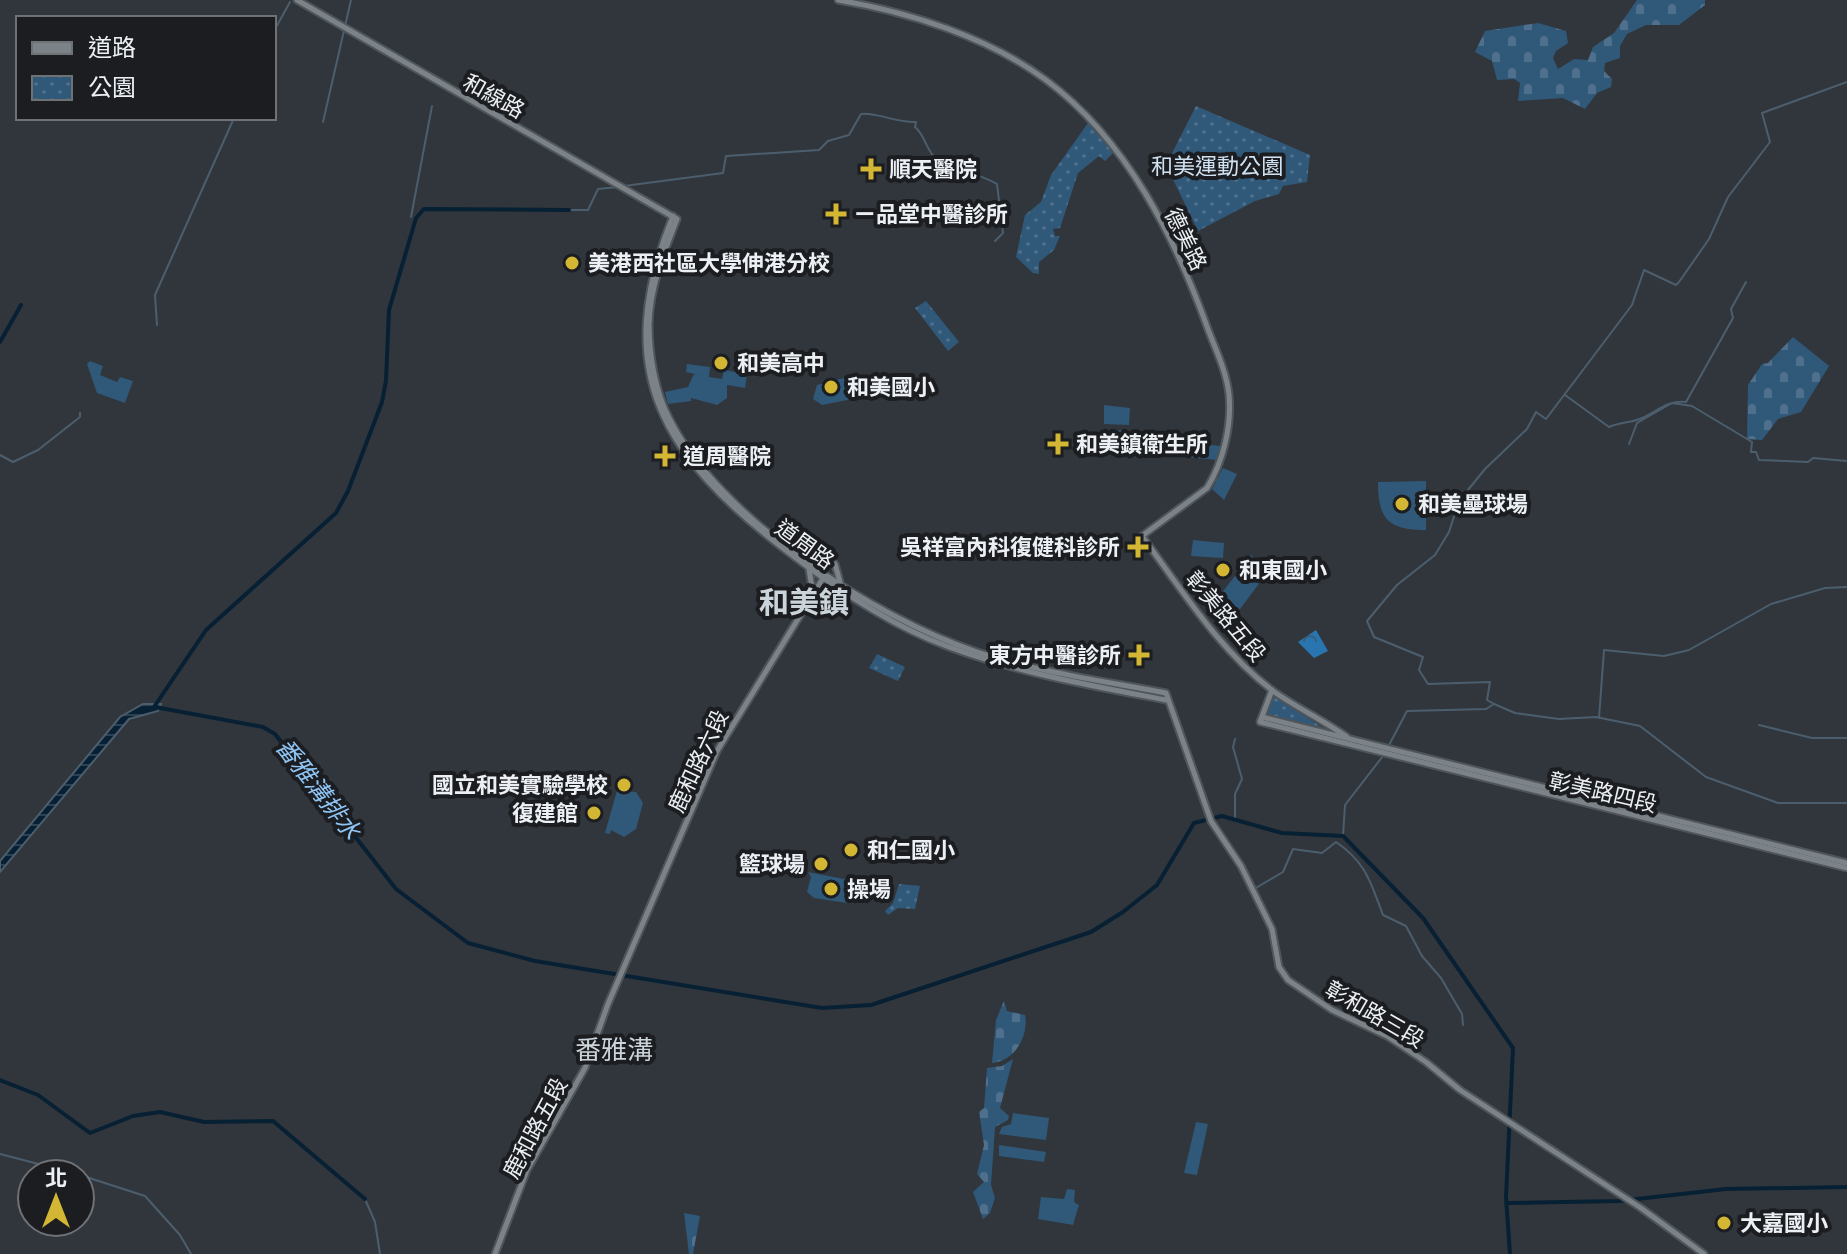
<svg xmlns="http://www.w3.org/2000/svg" width="1847" height="1254" font-family="'Nunito Sans','Noto Sans TC',sans-serif">
<defs>
<pattern id="forest-crowns" width="20" height="18" patternUnits="userSpaceOnUse" patternTransform="scale(2)"><rect width="20" height="18" fill="#2875af"/><path d="M2 6a3 3 0 1 1 6 0M12 15a3 3 0 1 1 6 0" fill="none" stroke="#385e7c"/></pattern>
<pattern id="cemetery-stones" width="16" height="16" patternUnits="userSpaceOnUse" patternTransform="scale(2)"><rect width="16" height="16" fill="#305879"/><path d="M2 7V4a2 2 0 0 1 4 0v3zM10 15v-3a2 2 0 0 1 4 0v3z" fill="#4e708d"/></pattern>
<pattern id="park-dots" width="8" height="8" patternUnits="userSpaceOnUse" patternTransform="scale(2)"><rect width="8" height="8" fill="#305879"/><path d="M2 2h.1M6 6h.1" fill="none" stroke="#4e708d" stroke-width="1.8" stroke-linecap="round"/></pattern>
<pattern id="water-rules" width="6" height="5" patternUnits="userSpaceOnUse" patternTransform="scale(2)"><rect width="6" height="5" fill="#082033"/><path d="M0 2.5h6" fill="none" stroke="#2c4151"/></pattern>
</defs>
<rect width="100%" height="100%" fill="#30363c"/>
<g fill="#305879">
<path d="M90 361 103 366 100 375 117 382 120 377 133 381 125 403 97 393 87 364Z"/>
<path d="M687 364 710 367 709 377 722 379 724 370 747 374 745 388 727 385V398L717 405 691 398V401L668 404 665 392 688 387 694 374 704 376 686 372Z"/>
<path d="M859 374 863 388 857 398 822 405 813 399 817 385Z"/>
<path d="M1104 405 1130 408 1129 425 1104 424Z"/>
<path d="M1184 437 1210 438V445L1221 446 1217 460 1177 456V450H1187L1188 442Z"/>
<path d="M1223 468 1237 474 1224 500 1212 489Z"/>
<path d="M1426 481V530C1388 530 1378 519 1378 482Z"/>
<path d="M1193 540 1224 543 1223 558 1191 556Z"/>
<path d="M1251 555 1254 558 1247 568 1258 575V585L1240 609 1229 613 1234 619 1222 631 1215 624 1227 612 1214 603Z"/>
<path d="M620 780 625 782 623 791 636 792 643 803 636 829 624 837 611 830 610 834 605 833Z"/>
<path d="M808 872 864 883V887L855 885V896L847 903 814 898 807 892 811 877Z"/>
<path d="M1013 1113 1049 1118 1046 1140 999 1134 1002 1127 1011 1124Z"/>
<path d="M1196 1122 1208 1124 1197 1175 1184 1173Z"/>
<path d="M999 1145 1046 1152 1044 1162 999 1156Z"/>
<path d="M1067 1189 1075 1190 1074 1202 1079 1205 1073 1225 1038 1219 1041 1197 1064 1199Z"/>
</g>
<path fill="url(#forest-crowns)" d="M1316 630 1328 651 1314 658 1298 642Z"/>
<g fill="url(#cemetery-stones)">
<path d="M1637 0H1705V5L1679 25H1646L1627 34 1620 46V58L1605 63 1604 71 1612 79 1611 87 1597 93 1585 109 1563 98 1518 101 1520 83 1514 79 1497 80 1492 61 1475 52 1485 31 1538 23 1566 31 1568 43 1556 51 1553 58 1558 69 1574 59 1588 60 1593 47 1614 33Z"/>
<path d="M1793 337 1829 366 1801 412 1778 419 1762 440 1747 439 1748 385 1762 364 1768 363Z"/>
<path d="M1004 1001 1007 1011 1025 1015C1029 1036 1015 1061 992 1063L996 1020Z"/>
<path d="M1013 1059 1000 1108 1009 1116 1008 1120 995 1127 991 1185 995 1198 990 1213 983 1219 973 1192 984 1182 977 1174 984 1145 979 1112 984 1108 987 1068 1002 1066Z"/>
<path d="M684 1213 700 1216 693 1254H689Z"/>
</g>
<g fill="url(#park-dots)">
<path d="M1196 106 1310 155 1307 182 1283 186 1279 194 1255 201 1198 231 1166 165Z"/>
<path d="M1088 123 1114 152 1105 161 1099 156 1078 173 1060 228 1053 229 1055 236H1060L1054 250 1039 262V274L1033 273 1016 257 1025 215 1041 202 1051 175Z"/>
<path d="M926 301 959 342 948 351 915 308Z"/>
<path d="M1111 430 1134 431 1133 451 1110 449Z"/>
<path d="M877 654 905 667 898 681 869 668Z"/>
<path d="M1271 694 1326 730 1261 715Z"/>
<path d="M899 884 920 886 915 909 898 908 888 915 885 911 893 903Z"/>
</g>
<path fill="url(#water-rules)" stroke="#4c5e6d" stroke-width="2" d="M143 704H161L158 711 129 719 0 872V861L120 717Z"/>
<g fill="none" stroke-linecap="round" stroke-linejoin="round">
<g stroke="#4c5e6d" stroke-width="2">
<path d="M274 31 290 2"/>
<path d="M323 122 351 0"/>
<path d="M624 186 723 173 726 156 819 150 828 141 849 135 861 114C876 112 897 123 916 122L915 127C926 136 926 152 937 159 953 169 978 173 997 184L1003 233 995 241"/>
<path d="M569 210H588L598 189 618 187"/>
<path d="M411 217 432 106"/>
<path d="M157 325 155 295 234 118"/>
<path d="M1565 395 1609 427C1620 422 1632 423 1642 418 1658 411 1667 400 1686 402L1733 318 1731 309 1746 282"/>
<path d="M1629 444 1637 423 1672 403 1692 406 1752 442 1751 452H1756L1759 460 1808 462 1813 458 1847 461"/>
<path d="M0 455 13 462 38 450 80 417V413"/>
<path d="M1494 704 1487 700 1490 682 1428 684 1419 670 1423 657 1374 637 1367 621 1397 585 1435 555 1449 532 1459 501 1485 469 1527 429 1536 412 1546 419 1632 305 1644 270 1676 285 1679 282 1709 239 1728 197 1770 142 1762 113 1847 82"/>
<path d="M1599 718 1604 650 1664 656 1689 650 1771 604 1825 588 1847 587"/>
<path d="M1759 725 1812 738H1847"/>
<path d="M1235 739 1233 747 1242 779 1235 794V818"/>
<path d="M1388 747 1407 711 1486 709 1494 704 1515 713 1559 719 1596 717 1640 726 1706 777 1778 803H1847"/>
<path d="M1343 836 1345 805 1383 756"/>
<path d="M1254 889 1283 872 1293 849 1322 853 1336 842C1367 863 1371 884 1383 915L1406 926 1422 956 1441 978 1462 1014 1463 1025"/>
<path d="M0 1154 77 1174"/>
<path d="M80 1175 145 1196 180 1235 191 1254"/>
<path d="M365 1199 375 1222 380 1254"/>
</g>
<g stroke="#082033" stroke-width="4">
<path d="M0 342 21 305"/>
<path d="M154 707 206 630 336 513 348 491 382 402 386 381 389 310 416 218 424 209 569 210"/>
<path d="M155 707 263 727 275 734 396 889 468 943 535 961 822 1008 871 1005 1091 932 1123 912 1157 885 1194 823 1222 816 1282 833 1343 836 1423 918 1513 1048 1506 1197 1510 1254"/>
<path d="M0 1080 38 1095 90 1133 133 1116 160 1112 204 1122 273 1121 365 1199"/>
<path d="M1507 1203 1619 1201 1726 1189 1847 1187"/>
</g>
<defs>
<g id="secondary">
<path d="M297 0 677 219C664 252 650 287 649 324 649 354 655 391 669 418 719 518 873 617 977 652 1038 672 1103 681 1166 693L1211 821 1241 866 1272 929 1279 967 1288 980 1332 1010 1387 1036 1426 1062 1460 1090 1641 1208 1704 1254"/>
<path d="M838 0C909 12 988 37 1046 80 1127 140 1176 239 1209 332 1217 352 1227 374 1229 395 1232 426 1223 462 1207 488L1142 536C1182 590 1219 650 1273 691 1297 708 1323 720 1347 737"/>
<path d="M673 216C609 372 663 457 788 552 836 589 891 626 949 647 1019 673 1093 686 1166 700"/>
<path d="M835 564 840 582"/>
<path d="M809 569 813 594 838 589"/>
<path d="M1272 690 1260 722 1847 868"/>
<path d="M1262 717 1847 863"/>
<path d="M495 1254 527 1170 585 1068 608 1004 717 751 825 575"/>
</g>
</defs>
<use href="#secondary" stroke="#4f5559" stroke-width="9"/>
<use href="#secondary" stroke="#7b8288" stroke-width="5"/>
</g>
<g fill="#d4b635" stroke="#1b1d20" stroke-width="3">
<path d="M867 157h8v8h8v8h-8v8h-8v-8h-8v-8h8z"/>
<path d="M832 202h8v8h8v8h-8v8h-8v-8h-8v-8h8z"/>
<circle cx="572" cy="263" r="8"/>
<circle cx="721" cy="363" r="8"/>
<circle cx="831" cy="387" r="8"/>
<path d="M1054 432h8v8h8v8h-8v8h-8v-8h-8v-8h8z"/>
<path d="M661 444h8v8h8v8h-8v8h-8v-8h-8v-8h8z"/>
<circle cx="1402" cy="504" r="8"/>
<path d="M1134 535h8v8h8v8h-8v8h-8v-8h-8v-8h8z"/>
<circle cx="1223" cy="570" r="8"/>
<path d="M1135 643h8v8h8v8h-8v8h-8v-8h-8v-8h8z"/>
<circle cx="624" cy="785" r="8"/>
<circle cx="594" cy="813" r="8"/>
<circle cx="851" cy="850" r="8"/>
<circle cx="821" cy="864" r="8"/>
<circle cx="831" cy="889" r="8"/>
<circle cx="1724" cy="1223" r="8"/>
</g>
<g text-anchor="middle" stroke-width="8" stroke-linejoin="round" paint-order="stroke">
<g font-size="22" fill="#ecf0f4" stroke="#1b1d20">
<text transform="translate(494 96) rotate(29)" y="8">和線路</text>
<text transform="translate(1186 239) rotate(64)" y="8">德美路</text>
<text transform="translate(805 544) rotate(36)" y="8">道周路</text>
<text transform="translate(1226 616) rotate(50)" y="8">彰美路五段</text>
<text transform="translate(698 761) rotate(-65)" y="8">鹿和路六段</text>
<text transform="translate(1603 792) rotate(13)" y="8">彰美路四段</text>
<text transform="translate(1375 1014) rotate(30)" y="8">彰和路三段</text>
<text transform="translate(535 1128) rotate(-62)" y="8">鹿和路五段</text>
</g>
<g font-size="22" fill="#d0e2f2" stroke="#1b1d20">
<text x="1217" y="174">和美運動公園</text>
</g>
<g font-size="22" font-weight="bold" fill="#ecf0f4" stroke="#1b1d20" text-anchor="start">
<text x="889" y="177">順天醫院</text>
<text x="854" y="222">ㄧ品堂中醫診所</text>
<text x="588" y="271">美港西社區大學伸港分校</text>
<text x="737" y="371">和美高中</text>
<text x="847" y="395">和美國小</text>
<text x="1076" y="452">和美鎮衛生所</text>
<text x="683" y="464">道周醫院</text>
<text x="1418" y="512">和美壘球場</text>
<text x="1120" y="555" text-anchor="end">吳祥富內科復健科診所</text>
<text x="1239" y="578">和東國小</text>
<text x="1121" y="663" text-anchor="end">東方中醫診所</text>
<text x="608" y="793" text-anchor="end">國立和美實驗學校</text>
<text x="578" y="821" text-anchor="end">復建館</text>
<text x="867" y="858">和仁國小</text>
<text x="805" y="872" text-anchor="end">籃球場</text>
<text x="847" y="897">操場</text>
<text x="1740" y="1231">大嘉國小</text>
</g>
<g font-size="24" font-style="italic" fill="#8fc5f5" stroke="#1b1d20">
<text transform="translate(318 789) rotate(52)" y="8">番雅溝排水</text>
</g>
<g font-size="26" fill="#ccd4db" stroke="#1b1d20">
<text x="614" y="1059">番雅溝</text>
</g>
<g font-size="30" font-weight="bold" fill="#ccd4db" stroke="#1b1d20">
<text x="804" y="613">和美鎮</text>
</g>
</g>
<rect x="16" y="16" width="260" height="104" fill="#1b1d20" stroke="#6f7175" stroke-width="2"/>
<rect x="32" y="42" width="40" height="12" fill="#7b8288" stroke="#6f7175" stroke-width="2"/>
<text x="88" y="56" font-size="24" fill="#ecf0f4">道路</text>
<rect x="32" y="76" width="40" height="24" fill="url(#park-dots)" stroke="#6f7175" stroke-width="2"/>
<text x="88" y="96" font-size="24" fill="#ecf0f4">公園</text>
<g transform="translate(56 1198)"><circle r="38" fill="#1b1d20" stroke="#6f7175" stroke-width="2"/>
<path d="M0-6L14 30L0 20L-14 30Z" fill="#d4b635"/>
<text y="-12" font-size="22" font-weight="bold" text-anchor="middle" fill="#ecf0f4">北</text>
</g>
</svg>
